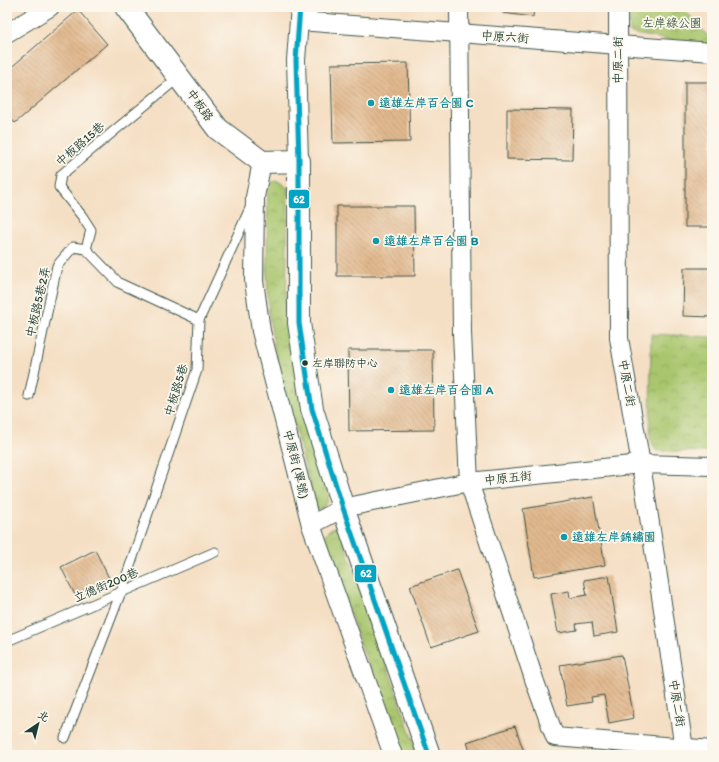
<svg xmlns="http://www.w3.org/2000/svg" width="719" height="762" font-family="Itim,'LXGW WenKai TC',sans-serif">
<defs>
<pattern id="park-crowns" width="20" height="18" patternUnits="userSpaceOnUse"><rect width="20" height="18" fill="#a9c66d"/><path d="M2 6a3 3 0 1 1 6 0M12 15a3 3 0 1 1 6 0" fill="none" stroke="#89a25a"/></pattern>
<pattern id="building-back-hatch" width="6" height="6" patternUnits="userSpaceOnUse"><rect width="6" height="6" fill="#e2b98f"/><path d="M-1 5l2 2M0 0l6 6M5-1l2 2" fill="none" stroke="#b79876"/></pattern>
</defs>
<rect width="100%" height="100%" fill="#fbf7ec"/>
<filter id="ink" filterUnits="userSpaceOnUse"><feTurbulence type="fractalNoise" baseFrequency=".025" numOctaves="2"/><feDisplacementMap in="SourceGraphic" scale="8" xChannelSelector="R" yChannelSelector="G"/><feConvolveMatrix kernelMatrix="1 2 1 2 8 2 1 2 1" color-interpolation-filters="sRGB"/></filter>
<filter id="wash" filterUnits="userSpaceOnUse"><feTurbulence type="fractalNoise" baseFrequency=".012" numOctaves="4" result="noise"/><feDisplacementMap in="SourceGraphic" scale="16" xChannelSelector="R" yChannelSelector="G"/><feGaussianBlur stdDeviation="0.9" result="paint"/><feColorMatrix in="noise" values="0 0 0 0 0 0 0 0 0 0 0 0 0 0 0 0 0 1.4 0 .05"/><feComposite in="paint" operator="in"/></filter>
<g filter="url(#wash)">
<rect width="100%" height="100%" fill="#f5dfc4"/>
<g fill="url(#park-crowns)" stroke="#648250">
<path d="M629 7H681C690 16 712 36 712 48L630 33Z"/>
<path d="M278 181 288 188 286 310 295 368 329 494 328 501 323 508 316 509 275 352 269 315 267 276 268 186 271 182Z"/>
<path d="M651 334 712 337V452L656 451 650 438Z"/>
<path d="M334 527 339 528 418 755H400L323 537 328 531Z"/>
</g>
<g id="blocks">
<g fill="url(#building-back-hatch)">
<path d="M504 7H534L533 17 503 13Z"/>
<path d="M78 10 107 44 15 123 7 114V71Z"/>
<path d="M408 63 410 142 333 143 331 64Z"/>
<rect x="685" y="82" width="27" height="145"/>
<path d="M507 109 573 110 572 160 507 159Z"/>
<path d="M337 206H414L415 276H337Z"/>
<path d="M684 268H712V317L683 316Z"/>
<path d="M348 350H433L434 430 349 431Z"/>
<path d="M593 497 605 565 534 577 523 509Z"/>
<path d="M95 550 109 578 75 595 61 567Z"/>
<path d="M457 570 479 631 431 647 410 586Z"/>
<path d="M609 576 618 632 594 636 592 622 576 624 577 630 558 633 551 594 569 591 570 598 587 595 584 580Z"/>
<path d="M622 655 634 718 609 723 604 695 591 697 592 702 567 706 560 665Z"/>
<path d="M515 726 525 755H471L467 742Z"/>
</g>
</g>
</g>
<g filter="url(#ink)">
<use href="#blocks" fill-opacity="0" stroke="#3f554a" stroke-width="1"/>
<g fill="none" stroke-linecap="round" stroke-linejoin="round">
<defs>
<g id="service">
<path d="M86 249 91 230 82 216 59 187 61 175 179 77"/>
<path d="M29 396 57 266 73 247 86 249 119 283 199 320"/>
<path d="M7 641 215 552"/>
<path d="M65 738 121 592 197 370 199 320 251 206"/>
</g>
<g id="minor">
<path d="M459 7 462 333 469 482 535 682 555 737 712 750"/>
<path d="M618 7 619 338 641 464 685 755"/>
<path d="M299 21 712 52"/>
<path d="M7 33 50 7"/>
<path d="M299 161 296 60 300 7"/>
<path d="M262 162 255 197 254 281 261 331 311 525 393 755"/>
<path d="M311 525 343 508 469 482 641 464 712 466"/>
</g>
<path id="tertiary" d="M126 7 218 129 262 162 299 161V323L312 409 343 508 429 755"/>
</defs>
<use href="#service" stroke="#3f554a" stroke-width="11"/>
<use href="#minor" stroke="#3f554a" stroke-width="20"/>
<use href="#tertiary" stroke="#3f554a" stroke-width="24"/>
<use href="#service" stroke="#fff" stroke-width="9"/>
<use href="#minor" stroke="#fff" stroke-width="18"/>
<use href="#tertiary" stroke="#fff" stroke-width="22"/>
<defs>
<path id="bus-1" d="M300 7 296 60 299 161V323L312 409 343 508 429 755"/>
</defs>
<use href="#bus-1" stroke="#fbf7ec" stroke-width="8"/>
<use href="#bus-1" stroke="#02a4c6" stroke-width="5"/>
</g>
</g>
<g fill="#0f9aa8" stroke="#fbf7ec" stroke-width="1.5">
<circle cx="371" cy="103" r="4"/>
<circle cx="376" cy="241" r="4"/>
<circle cx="391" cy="390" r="4"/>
<circle cx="564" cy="537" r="4"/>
</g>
<circle fill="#1f3d34" stroke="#fbf7ec" stroke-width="1.5" cx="305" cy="363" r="3.5"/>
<g text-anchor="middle" stroke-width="3.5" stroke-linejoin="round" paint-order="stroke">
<g font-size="11" fill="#1f3d34" stroke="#fbf7ec" text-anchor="start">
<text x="312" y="367">左岸聯防中心</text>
</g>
<g font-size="12" fill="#425f42" stroke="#fbf7ec">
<text x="672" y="27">左岸綠公園</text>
</g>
<g font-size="12" fill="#1f3d34" stroke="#fbf7ec">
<text transform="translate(505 37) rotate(4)" y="4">中原六街</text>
<text transform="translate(618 60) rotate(-90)" y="4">中原二街</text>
<text transform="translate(200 105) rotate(54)" y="4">中板路</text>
<text transform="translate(80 144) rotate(-41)" y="4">中板路15巷</text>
<text transform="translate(38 302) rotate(-77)" y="4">中板路5巷2弄</text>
<text transform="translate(627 383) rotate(80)" y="4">中原二街</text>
<text transform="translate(176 390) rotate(-73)" y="4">中板路5巷</text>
<text transform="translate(296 464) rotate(76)" y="4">中原街 (單號)</text>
<text transform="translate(508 478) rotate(-6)" y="4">中原五街</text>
<text transform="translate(106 585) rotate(-23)" y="4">立德街200巷</text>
<text transform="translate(677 703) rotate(81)" y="4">中原二街</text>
</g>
<g font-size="12" font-weight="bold" fill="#0d838f" stroke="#fbf7ec" text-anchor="start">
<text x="379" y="107">遠雄左岸百合園 C</text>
<text x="384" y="245">遠雄左岸百合園 B</text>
<text x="399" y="394">遠雄左岸百合園 A</text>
<text x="572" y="541">遠雄左岸錦繡園</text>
</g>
</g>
<g stroke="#fbf7ec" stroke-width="1.5">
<rect x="288" y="189" width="22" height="20" rx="4" fill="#02a4c6"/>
<rect x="354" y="564" width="23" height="19" rx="4" fill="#02a4c6"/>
</g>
<g font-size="11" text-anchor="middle" font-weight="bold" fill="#fff">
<text x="299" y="203">62</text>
<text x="366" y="577">62</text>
</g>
<rect width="719" height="762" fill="none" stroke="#fbf7ec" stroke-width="24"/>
<g transform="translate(38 724) rotate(35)" stroke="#fbf7ec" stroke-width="3" paint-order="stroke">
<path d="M0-3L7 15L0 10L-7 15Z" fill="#1f3d34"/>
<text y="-6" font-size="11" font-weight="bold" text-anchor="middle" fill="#1f3d34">北</text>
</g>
</svg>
